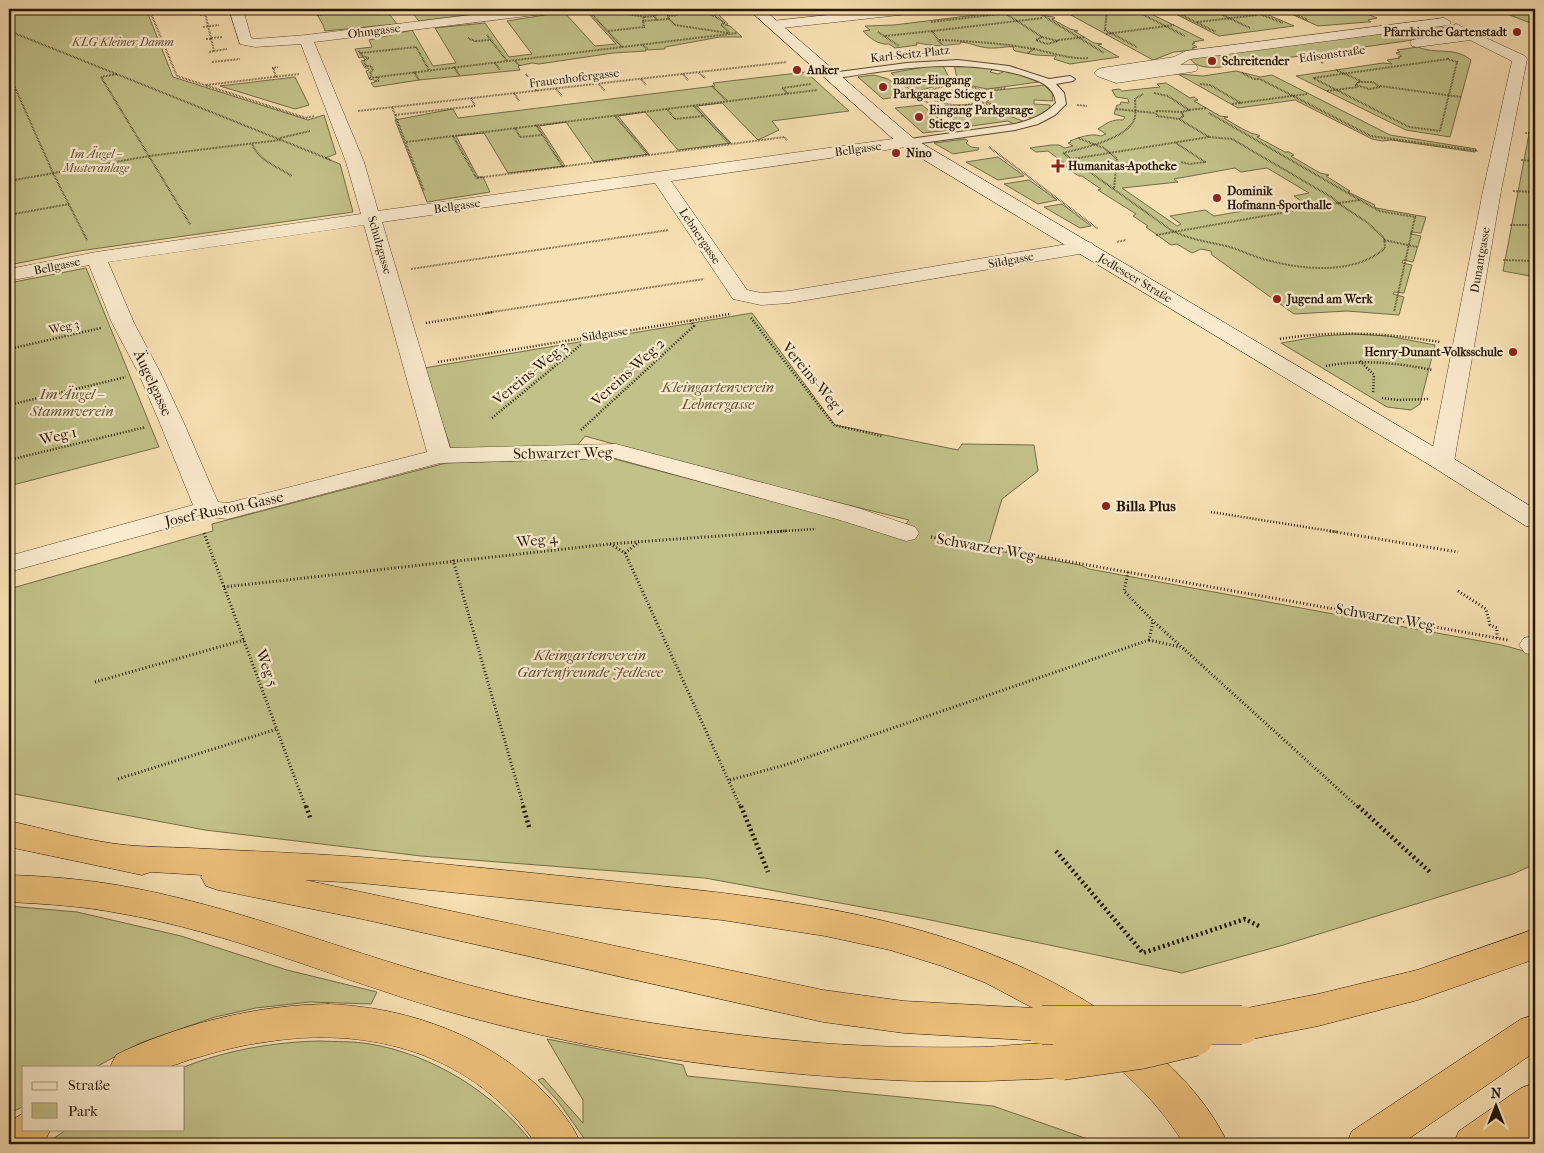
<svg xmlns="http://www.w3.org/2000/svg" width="1544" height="1153" font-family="'IM FELL French Canon',serif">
<rect width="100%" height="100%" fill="#f7e0b3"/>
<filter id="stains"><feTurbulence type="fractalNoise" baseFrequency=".004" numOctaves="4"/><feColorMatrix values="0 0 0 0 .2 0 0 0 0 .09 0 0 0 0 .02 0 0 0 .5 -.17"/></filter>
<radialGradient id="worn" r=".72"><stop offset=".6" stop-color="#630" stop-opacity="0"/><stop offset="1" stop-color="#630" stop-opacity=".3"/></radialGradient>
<g fill="#c2c189" stroke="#736c46" fill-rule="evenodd">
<path d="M9 9H146L173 77 308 120 324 115 336 154 325 158 340 164 353 212 79 251 9 265Z"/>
<path d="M314 9H385L397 24 325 31 323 25Z"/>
<path d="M409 9H479L483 13 419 21Z"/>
<path d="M593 9H625L627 11 712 9 715 12H712L714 15 718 14 728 24 725 25 730 26 742 37H720L665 47V49L645 50 646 51 613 53 539 64 532 63 518 66 520 70 419 80 374 87 371 83 375 82 373 79 370 80 366 71 369 70 368 68H365L361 61 365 60 363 57 359 58 355 49 372 47 369 40 412 30 433 66 456 63 435 28 485 23 509 57 532 54 507 21 564 12 595 46 616 44 585 10Z"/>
<path d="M1025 9C1041 8 1038 13 1047 16 1050 17 1053 16 1055 18L1052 19 1070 29 1078 31H1074L1094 43 1102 44 1098 45 1119 57 1070 64 1054 59 1056 56 1036 55 1015 51 1013 49 1014 47C1007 46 1001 48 995 48 981 49 972 43 961 42L960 44C951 44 942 47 931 45 926 45 922 43 916 43L917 45 895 48 889 44C878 45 870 38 863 31L870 30 865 26 894 25Z"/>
<path d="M1060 9H1141L1204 40 1193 42 1195 43 1192 44 1197 47 1192 48 1195 50 1174 52 1153 60Z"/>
<path d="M1166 9H1255L1294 26 1219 36Z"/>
<path d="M1280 9H1355L1377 18 1368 20 1371 22H1367L1318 26Z"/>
<path d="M1494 9H1535V24H1533Z"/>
<path d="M1433 25 1440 26 1456 34 1221 67C1210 68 1195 68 1190 58Z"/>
<path d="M1418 47C1436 55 1454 46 1471 60L1450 137 1406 130 1296 76 1383 63 1392 64 1387 60 1400 58 1398 57 1402 56 1396 53 1400 52 1397 50Z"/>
<path d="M942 64 952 83C942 83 923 91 917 90 909 89 898 78 891 73Z"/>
<path d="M954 64 995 67 990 72 998 74 1007 70 1039 82 987 89 958 83Z"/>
<path d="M1236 71 1260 77 1272 75 1390 135 1476 149 1475 152 1391 140 1382 141 1372 139 1295 100 1238 108 1178 74 1203 76Z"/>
<path d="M806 72 849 111 772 121 779 130 758 140 722 103 697 106 731 143 678 150 645 112 618 116 649 154 594 162 566 122 539 126 565 166 508 173 484 133 456 136 478 177H483L490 192 427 202 395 120 453 109 458 118 715 86 713 83Z"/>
<path d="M874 75 888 79 909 95 883 99 858 77Z"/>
<path d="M295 77 309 105 295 109 220 86Z"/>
<path d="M1166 83 1190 98 1194 97 1198 100 1194 101 1220 116 1228 117 1224 118C1232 123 1242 129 1249 132 1253 135 1256 133 1260 136L1257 137 1285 152H1289L1294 155 1291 156 1320 173 1329 175 1326 176 1350 191 1348 192 1375 205 1374 206 1376 208 1426 217 1421 233 1411 232V234L1421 236 1413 262 1403 260 1402 263 1412 265 1404 293 1394 292 1393 294 1404 297 1399 315 1347 311 1294 314 1212 255 1211 251 1201 249 1192 253 1177 244 1171 245 1146 227 1148 226 1133 216 1136 214 1098 190 1101 189 1082 176H1079L1065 167 1068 166 1048 151 1036 152 1030 148 1051 145H1059L1065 148 1073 146 1068 143 1071 142 1070 141C1080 137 1091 133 1101 136L1106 134 1098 129C1107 123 1112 119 1123 120L1125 117 1114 114 1117 105H1120L1121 102 1129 103 1128 99 1116 97 1112 90 1119 89 1122 91 1160 87 1157 84ZM1235 168 1241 172 1267 168 1309 193 1294 196 1301 201 1214 216 1205 210 1170 216 1181 224 1177 226 1122 188 1178 182 1174 179Z"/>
<path d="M1044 85 1052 93 1053 101 1034 100V104L1050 105V108L1033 119 986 102 992 98 990 91Z"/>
<path d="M980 104 1025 122 1014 124 1008 121 964 127 938 108C944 104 970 106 980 104Z"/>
<path d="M922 105 947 125 950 130 923 133 895 108Z"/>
<path d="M1533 113 1535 114V227H1528L1535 235V277L1503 271Z"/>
<path d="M965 139 968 141 966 143 971 147 979 148 978 150 953 154 934 143Z"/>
<path d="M998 157 1024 176 998 180 966 162Z"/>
<path d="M1029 180 1057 200 1038 204 1004 184Z"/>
<path d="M1062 204 1091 226 1080 228 1044 207Z"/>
<path d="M86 268 159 447 9 486V283Z"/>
<path d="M752 313 835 425 958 450 962 444 1034 445 1038 471 1002 499 987 549 1080 565 1089 569 1502 645 1535 654V864L1513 874 1280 946 1182 973 921 918 705 878 421 856 205 830 9 793V589L213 531 212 524 446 463 611 458 810 511 903 528 909 520 702 469 585 436 576 447 451 449 424 368Z"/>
<path d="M1355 334 1388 336 1435 345 1420 404 1411 410 1387 407 1281 343 1322 336Z"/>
<path d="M9 906 77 912 181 936 287 970 377 992 371 1004 310 1002 256 1008 215 1017 140 1043 96 1067H24V1106L9 1114Z"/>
<path d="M547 1039 683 1065 687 1076 993 1106 1102 1144H588L557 1100 538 1080 543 1078 583 1123V1100Z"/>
<path d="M320 1041C336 1042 353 1041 370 1044 432 1054 496 1094 533 1144H46L67 1129H184V1067C227 1050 274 1042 320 1041Z"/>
</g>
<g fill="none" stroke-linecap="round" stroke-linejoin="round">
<defs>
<path id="lane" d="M958 60 1009 66 1049 79 1070 76 1075 79 1073 81 1056 84 1064 93 1066 104 1055 115 1038 124 1015 130 907 145 903 144V140L1015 124C1031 120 1044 115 1056 103 1054 86 1040 81 1024 76 961 57 895 69 831 79L827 76 831 73 907 63Z"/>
<g id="street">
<path d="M229 9H243L251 38 255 39 306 35 521 9H559L557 12 552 13 314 42 364 162 378 211 907 137 913 138 915 142 913 146 671 181 747 290 761 293 789 291 1085 241 1092 243 1095 247 1092 251 1085 253 789 303 761 305 733 299 655 183 382 222 450 448 616 444 858 508 915 527 919 533 915 539 906 541 840 520 615 458 440 463 228 519 209 517 9 572V556L193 505 159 421 138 372 112 323 89 265 9 281V269L96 252 361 214 346 162 301 44 255 47 240 44ZM364 225 427 452 228 503 218 502 183 421 160 372 134 323 108 262Z"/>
<path d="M882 9H924L917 13 773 29 766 25 773 21Z"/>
<path d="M1444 18 1451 22 1449 25 1190 59 1180 65H1196L1198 68 1196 71 1191 72 1116 83 1097 76 1094 73 1097 70 1102 68 1174 57 1186 51Z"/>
<path d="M1456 24 1525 56 1527 59 1501 191 1454 462 1451 467 1442 469 1433 467 1430 462 1483 191 1512 61 1470 40 1417 47 1412 46 1410 43 1412 40 1417 39 1457 34 1449 28Z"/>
<path d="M1535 636V655L1525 653 1519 645 1524 638Z"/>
</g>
<path id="secondary" d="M748 9H763L913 138 1451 457 1535 509V528L1526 526 1433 467 901 146Z"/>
<g id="highway">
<path d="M9 821C46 829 87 841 125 845 146 847 168 847 190 848 247 851 304 853 360 857 441 863 521 872 602 880 790 899 987 917 1140 1039 1175 1068 1209 1103 1228 1144H1184C1153 1094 1110 1057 1061 1026L1056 1036 1042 1041 904 1033 823 1022 362 919 218 890 206 886 201 877 202 875 151 872 142 875 9 847ZM305 880 361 883 722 920 825 936 890 950 942 966 986 983 1033 1008 904 1001 823 990Z"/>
<path d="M9 875C45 876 81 879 117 885 229 904 335 948 443 978 567 1013 692 1032 820 1043 874 1047 929 1048 984 1047 1014 1046 1048 1039 1076 1049L1082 1061 1076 1073C1055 1080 1033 1079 1011 1080 971 1082 931 1082 891 1080 739 1073 589 1052 443 1010 335 978 229 932 118 913 82 906 46 904 9 902Z"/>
<path d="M1535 929V959L1418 1000 1318 1026 1242 1041 1228 1036 1223 1025 1228 1014 1242 1009 1318 994 1417 970Z"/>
<path d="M328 1004C408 1007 489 1036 546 1094 560 1109 573 1125 581 1144H536C474 1054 370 1025 266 1042 242 1045 219 1051 196 1058 187 1060 179 1064 171 1066 156 1070 127 1067 110 1067L116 1055 126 1050C189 1022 259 1005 328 1004Z"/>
<path d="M1535 1015V1052L1401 1144H1346L1352 1131 1521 1019Z"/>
<path d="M1535 1083V1144H1512L1515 1139 1507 1144H1453L1459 1131 1521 1088Z"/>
<path d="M24 1113V1129H51L43 1144H9V1122Z"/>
</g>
</defs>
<use href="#lane" stroke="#594830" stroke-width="2"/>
<use href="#street" stroke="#594830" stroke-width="1"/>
<use href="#secondary" stroke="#241604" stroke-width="1"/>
<use href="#highway" stroke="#241604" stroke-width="1"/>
<g stroke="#241604" stroke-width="2" stroke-dasharray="0.5 1" stroke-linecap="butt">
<path d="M149 9 177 76 306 118 314 116"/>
<path d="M204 9 214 51 227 49"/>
<path d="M587 9 622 47"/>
<path d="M613 9 616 12 644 17 643 21 669 19 675 25 728 33"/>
<path d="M684 9 694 11 710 9 711 11 708 12"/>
<path d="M1107 9 1105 30 1137 47"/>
<path d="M1132 9 1185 36"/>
<path d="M1169 9 1216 32"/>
<path d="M1210 9 1250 28"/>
<path d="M1247 9 1283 23"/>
<path d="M1283 9 1308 20"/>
<path d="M1352 9 1364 14"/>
<path d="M1291 11 1312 9"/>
<path d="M622 12 656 9"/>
<path d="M1006 14 1042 37"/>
<path d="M200 15 205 14"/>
<path d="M317 15 371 9"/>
<path d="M644 17 654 16 650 11"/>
<path d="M669 19 668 16 678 15"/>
<path d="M657 20 654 16 657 14C680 13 707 6 724 23L721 25 730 33"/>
<path d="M931 22 1034 10 1104 53"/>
<path d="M1197 22 1258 15"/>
<path d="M203 27 219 25"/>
<path d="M9 31 331 160"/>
<path d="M608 31 644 27 643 21"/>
<path d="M878 32 899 46"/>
<path d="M1106 34 1174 25"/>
<path d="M487 35 507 61"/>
<path d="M885 36 932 31"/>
<path d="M1042 37 1058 41 1047 44 1036 40Z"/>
<path d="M211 38 223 37"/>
<path d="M468 38 475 41 491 40"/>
<path d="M206 39H211"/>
<path d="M939 40C969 41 999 43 1028 48 1048 51 1069 60 1089 58"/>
<path d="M1058 40 1085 37"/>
<path d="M642 45 648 49"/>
<path d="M942 45 932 31 1043 18"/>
<path d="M416 47 429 70"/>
<path d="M359 51 362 56 369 58 364 61 366 66H371L373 70 370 72 372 77"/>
<path d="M209 52 214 51"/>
<path d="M361 53 416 47"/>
<path d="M1028 53 1035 48"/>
<path d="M1312 57 1323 63"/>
<path d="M1448 59 1457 62 1440 131 1409 127 1313 78Z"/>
<path d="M515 61 520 66"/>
<path d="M212 62 240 59"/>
<path d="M495 63 500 70"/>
<path d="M454 67 459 75"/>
<path d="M1336 70 1361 81"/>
<path d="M414 72 419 80"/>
<path d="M699 73 705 78"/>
<path d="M1242 73 1254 79H1260L1371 136 1478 151"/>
<path d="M9 74 53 173 87 240"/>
<path d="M117 74 101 77 190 224"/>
<path d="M526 74 537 91"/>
<path d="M683 74 688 80"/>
<path d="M276 77 273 68 278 67"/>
<path d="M369 78 737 33"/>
<path d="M641 79 646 85"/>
<path d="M375 81H379L377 77"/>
<path d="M1358 82H1373L1380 87 1369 89 1356 85Z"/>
<path d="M599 84 605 91"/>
<path d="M902 84 949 118"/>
<path d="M1200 84 1210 85 1241 103"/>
<path d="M206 85 299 74"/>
<path d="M947 85C961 85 975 85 986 94V97C969 110 946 106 928 97V91Z"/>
<path d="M712 86 727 101"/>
<path d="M1380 86 1461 97"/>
<path d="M556 89 562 96"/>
<path d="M953 90 967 91 971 95 959 98 947 94Z"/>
<path d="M1327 91 1358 87"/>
<path d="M970 92 1006 88"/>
<path d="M514 93 519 101"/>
<path d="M787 93 782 88 811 84"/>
<path d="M1154 93 1168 96 1189 110 1182 112"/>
<path d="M1143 94 1135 99C1135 106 1137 115 1133 122 1122 140 1083 148 1063 153L1171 230C1190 240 1210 242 1230 247 1243 251 1254 257 1267 260 1303 270 1355 275 1385 248L1384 238 1368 223 1338 203"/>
<path d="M968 97 1005 111"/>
<path d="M931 98 949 96"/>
<path d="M1232 104 1307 94"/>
<path d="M1077 105 1087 106"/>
<path d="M694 106 730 144"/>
<path d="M392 107 424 191"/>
<path d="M667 109 675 119 704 116"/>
<path d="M1116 109 1155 113"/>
<path d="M1189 110 1207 108"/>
<path d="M358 111 787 62"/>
<path d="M1156 111 1182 112 1183 116 1179 119 1157 116Z"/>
<path d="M1209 113 1379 211 1415 217 1394 312"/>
<path d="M395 115 475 106 471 98"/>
<path d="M615 116 648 155"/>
<path d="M536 125 563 167"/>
<path d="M515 128 520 137 542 135"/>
<path d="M1525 133H1535"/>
<path d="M453 136 477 179"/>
<path d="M280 138 310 131"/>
<path d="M1078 138 1104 148 1117 159 1114 189"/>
<path d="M406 142 817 90"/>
<path d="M1176 143 1205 162 1190 164 1180 162"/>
<path d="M252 144C259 161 278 167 292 176"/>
<path d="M989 147 1098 229"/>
<path d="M1072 159 1209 137"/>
<path d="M1521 160 1535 161"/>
<path d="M477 178 784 137 787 140"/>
<path d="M9 181 149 156 280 140"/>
<path d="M1513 191 1535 192"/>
<path d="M1339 203 1360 200"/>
<path d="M9 215 69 204"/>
<path d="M1510 225H1535"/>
<path d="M1156 235 1338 203 1333 198 1232 139 1209 137 1179 119"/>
<path d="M1384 240 1417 247"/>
<path d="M1117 242 1126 240"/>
<path d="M1503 260 1535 261"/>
<path d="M411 269 669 230"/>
<path d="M486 313 704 279"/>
</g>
<g stroke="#241604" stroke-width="2.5" stroke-dasharray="1 2" stroke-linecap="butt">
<path d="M751 318 834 425 882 436"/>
<path d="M426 323 494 312"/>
<path d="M1280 339C1334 330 1386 333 1440 342"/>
<path d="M9 349 101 328"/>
<path d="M1360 361 1374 375 1373 394"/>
<path d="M438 362 730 314"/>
<path d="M1326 366C1362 359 1397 363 1433 370"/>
<path d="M1382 398 1398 400 1428 399"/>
<path d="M9 405 126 377"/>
<path d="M492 418 582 344"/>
<path d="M581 430 694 326 690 320"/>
<path d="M9 460 146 427"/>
<path d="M1211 512 1337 532"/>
<path d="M768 532 816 529"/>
</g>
<g stroke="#241604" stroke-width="3" stroke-dasharray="1 2.5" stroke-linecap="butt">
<path d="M1330 531 1458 552"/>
<path d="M204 533 306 808"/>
<path d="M931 537 1508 640"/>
<path d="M610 544 625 553 741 808"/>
<path d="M625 553 639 542"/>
<path d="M453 560 524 808"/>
<path d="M1128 572 1124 591 1153 621 1359 808"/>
<path d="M224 587 609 544 786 531"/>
<path d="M1458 591 1486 609 1490 625 1497 628V638"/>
<path d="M1149 640 1180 647"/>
<path d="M95 682 244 640"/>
<path d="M118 779 277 729"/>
<path d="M730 780 785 765 1149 640 1153 621"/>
</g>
<g stroke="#241604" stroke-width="4.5" stroke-dasharray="2 3" stroke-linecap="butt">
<path d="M306 806 311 820"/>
<path d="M523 806 529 827"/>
<path d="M741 806 768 872"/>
<path d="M1358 806 1431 873"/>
<path d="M1056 851 1143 953 1245 919 1259 926"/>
</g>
<use href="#lane" fill="#faebce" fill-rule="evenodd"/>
<use href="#street" fill="#faebce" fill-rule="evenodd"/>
<use href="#secondary" fill="#faebce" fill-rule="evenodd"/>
<use href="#highway" fill="#ecc07a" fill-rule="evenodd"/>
<defs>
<g id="highway-bridge">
<path d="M1042 1025H1242"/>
<path d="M1062 1061 1140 1050 1194 1037"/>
</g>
</defs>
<use href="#highway-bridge" stroke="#241604" stroke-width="39" stroke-linecap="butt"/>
<use href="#highway-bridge" stroke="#ecc07a" stroke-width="38"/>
</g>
<g fill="#8f2418" stroke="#faebce" stroke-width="2">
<circle cx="1517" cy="32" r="5"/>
<circle cx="1212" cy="61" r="5"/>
<circle cx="797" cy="70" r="5"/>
<circle cx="883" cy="87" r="5"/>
<circle cx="919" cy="117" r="5"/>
<circle cx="896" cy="153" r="5"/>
<path d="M1055.5 158.5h5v5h5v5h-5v5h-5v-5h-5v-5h5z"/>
<circle cx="1217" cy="198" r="5"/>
<circle cx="1277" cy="299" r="5"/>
<circle cx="1513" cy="352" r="5"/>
<circle cx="1106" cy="506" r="5"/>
</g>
<g text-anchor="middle" stroke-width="4.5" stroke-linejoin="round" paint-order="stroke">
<g font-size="12" fill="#241604" stroke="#faebce">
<text transform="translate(374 31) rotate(-7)" y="4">Ohmgasse</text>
<text transform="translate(910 54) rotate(-6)" y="4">Karl-Seitz-Platz</text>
<text transform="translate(1332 54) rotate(-8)" y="4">Edisonstraße</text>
<text transform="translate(574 78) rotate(-7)" y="4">Frauenhofergasse</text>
<text transform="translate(858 149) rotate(-8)" y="4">Bellgasse</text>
<text transform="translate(457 206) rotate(-8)" y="4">Bellgasse</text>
<text transform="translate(700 236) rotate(56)" y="4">Lebnergasse</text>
<text transform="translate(380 245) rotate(74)" y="4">Schulzgasse</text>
<text transform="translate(1011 260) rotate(-10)" y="4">Sildgasse</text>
<text transform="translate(1480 260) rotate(-80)" y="4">Dunantgasse</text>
<text transform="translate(57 266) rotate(-12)" y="4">Bellgasse</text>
<text transform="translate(1135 278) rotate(31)" y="4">Jedleseer Straße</text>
<text transform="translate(64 327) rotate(-12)" y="4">Weg 3</text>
<text transform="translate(605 334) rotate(-9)" y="4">Sildgasse</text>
</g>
<g font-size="12" font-weight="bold" fill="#241604" stroke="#faebce" text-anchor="start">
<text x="1507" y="36" text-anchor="end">Pfarrkirche Gartenstadt</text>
<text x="1222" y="65">Schreitender</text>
<text x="807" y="74">Anker</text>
<text x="893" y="84">name=Eingang<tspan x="893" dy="14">Parkgarage Stiege 1</tspan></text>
<text x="929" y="114">Eingang Parkgarage<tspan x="929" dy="14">Stiege 2</tspan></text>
<text x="906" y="157">Nino</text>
<text x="1068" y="170">Humanitas-Apotheke</text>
<text x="1227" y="195">Dominik<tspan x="1227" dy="14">Hofmann-Sporthalle</tspan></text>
<text x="1287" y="303">Jugend am Werk</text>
<text x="1503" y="356" text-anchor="end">Henry-Dunant-Volksschule</text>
</g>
<g font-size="12" font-style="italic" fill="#5b5233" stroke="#faebce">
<text x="123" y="46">KLG Kleiner Damm</text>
<text x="96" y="158">Im Äugel –<tspan x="96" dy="14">Musteranlage</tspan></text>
</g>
<g font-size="15" fill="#241604" stroke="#faebce">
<text transform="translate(628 372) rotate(-42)" y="5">Vereins-Weg 2</text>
<text transform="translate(530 373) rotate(-39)" y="5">Vereins-Weg 3</text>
<text transform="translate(814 379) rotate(50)" y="5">Vereins-Weg 1</text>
<text transform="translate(153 383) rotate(65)" y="5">Äugelgasse</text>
<text transform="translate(58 436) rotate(-13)" y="5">Weg 1</text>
<text transform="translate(563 453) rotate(-1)" y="5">Schwarzer Weg</text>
<text transform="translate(224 509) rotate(-12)" y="5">Josef-Ruston-Gasse</text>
<text transform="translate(537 540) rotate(-6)" y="5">Weg 4</text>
<text transform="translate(986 547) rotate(10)" y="5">Schwarzer Weg</text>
<text transform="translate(1385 617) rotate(10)" y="5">Schwarzer Weg</text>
<text transform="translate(267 668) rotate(70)" y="5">Weg 5</text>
</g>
<g font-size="15" font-style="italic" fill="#5b5233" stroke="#faebce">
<text x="718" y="392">Kleingartenverein<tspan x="718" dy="17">Lebnergasse</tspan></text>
<text x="72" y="399">Im Äugel –<tspan x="72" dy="17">Stammverein</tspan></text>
<text x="590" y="660">Kleingartenverein<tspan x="590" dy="17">Gartenfreunde Jedlesee</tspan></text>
</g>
<g font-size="15" font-weight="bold" fill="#241604" stroke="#faebce" text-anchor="start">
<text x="1116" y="511">Billa Plus</text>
</g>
</g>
<rect width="1544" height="1153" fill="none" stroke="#f7e0b3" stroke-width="30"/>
<rect x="10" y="10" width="1524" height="1133" fill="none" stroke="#241604" stroke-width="2.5"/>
<rect x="15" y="15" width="1514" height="1123" fill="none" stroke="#241604"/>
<rect x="22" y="1066" width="162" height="65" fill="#faebce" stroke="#a4967d"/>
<rect x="32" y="1082" width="25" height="8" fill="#faebce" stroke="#a4967d"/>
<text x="68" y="1090" font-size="15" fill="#241604">Straße</text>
<rect x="32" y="1103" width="25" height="15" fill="#c2c189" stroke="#a4967d"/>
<text x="68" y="1116" font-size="15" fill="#241604">Park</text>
<g transform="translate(1496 1106)" stroke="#faebce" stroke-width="4" paint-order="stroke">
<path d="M0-4L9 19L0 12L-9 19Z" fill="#241604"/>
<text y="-8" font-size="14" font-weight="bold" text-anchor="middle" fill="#241604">N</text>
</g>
<rect width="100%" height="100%" filter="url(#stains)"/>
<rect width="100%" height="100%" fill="url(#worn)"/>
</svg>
